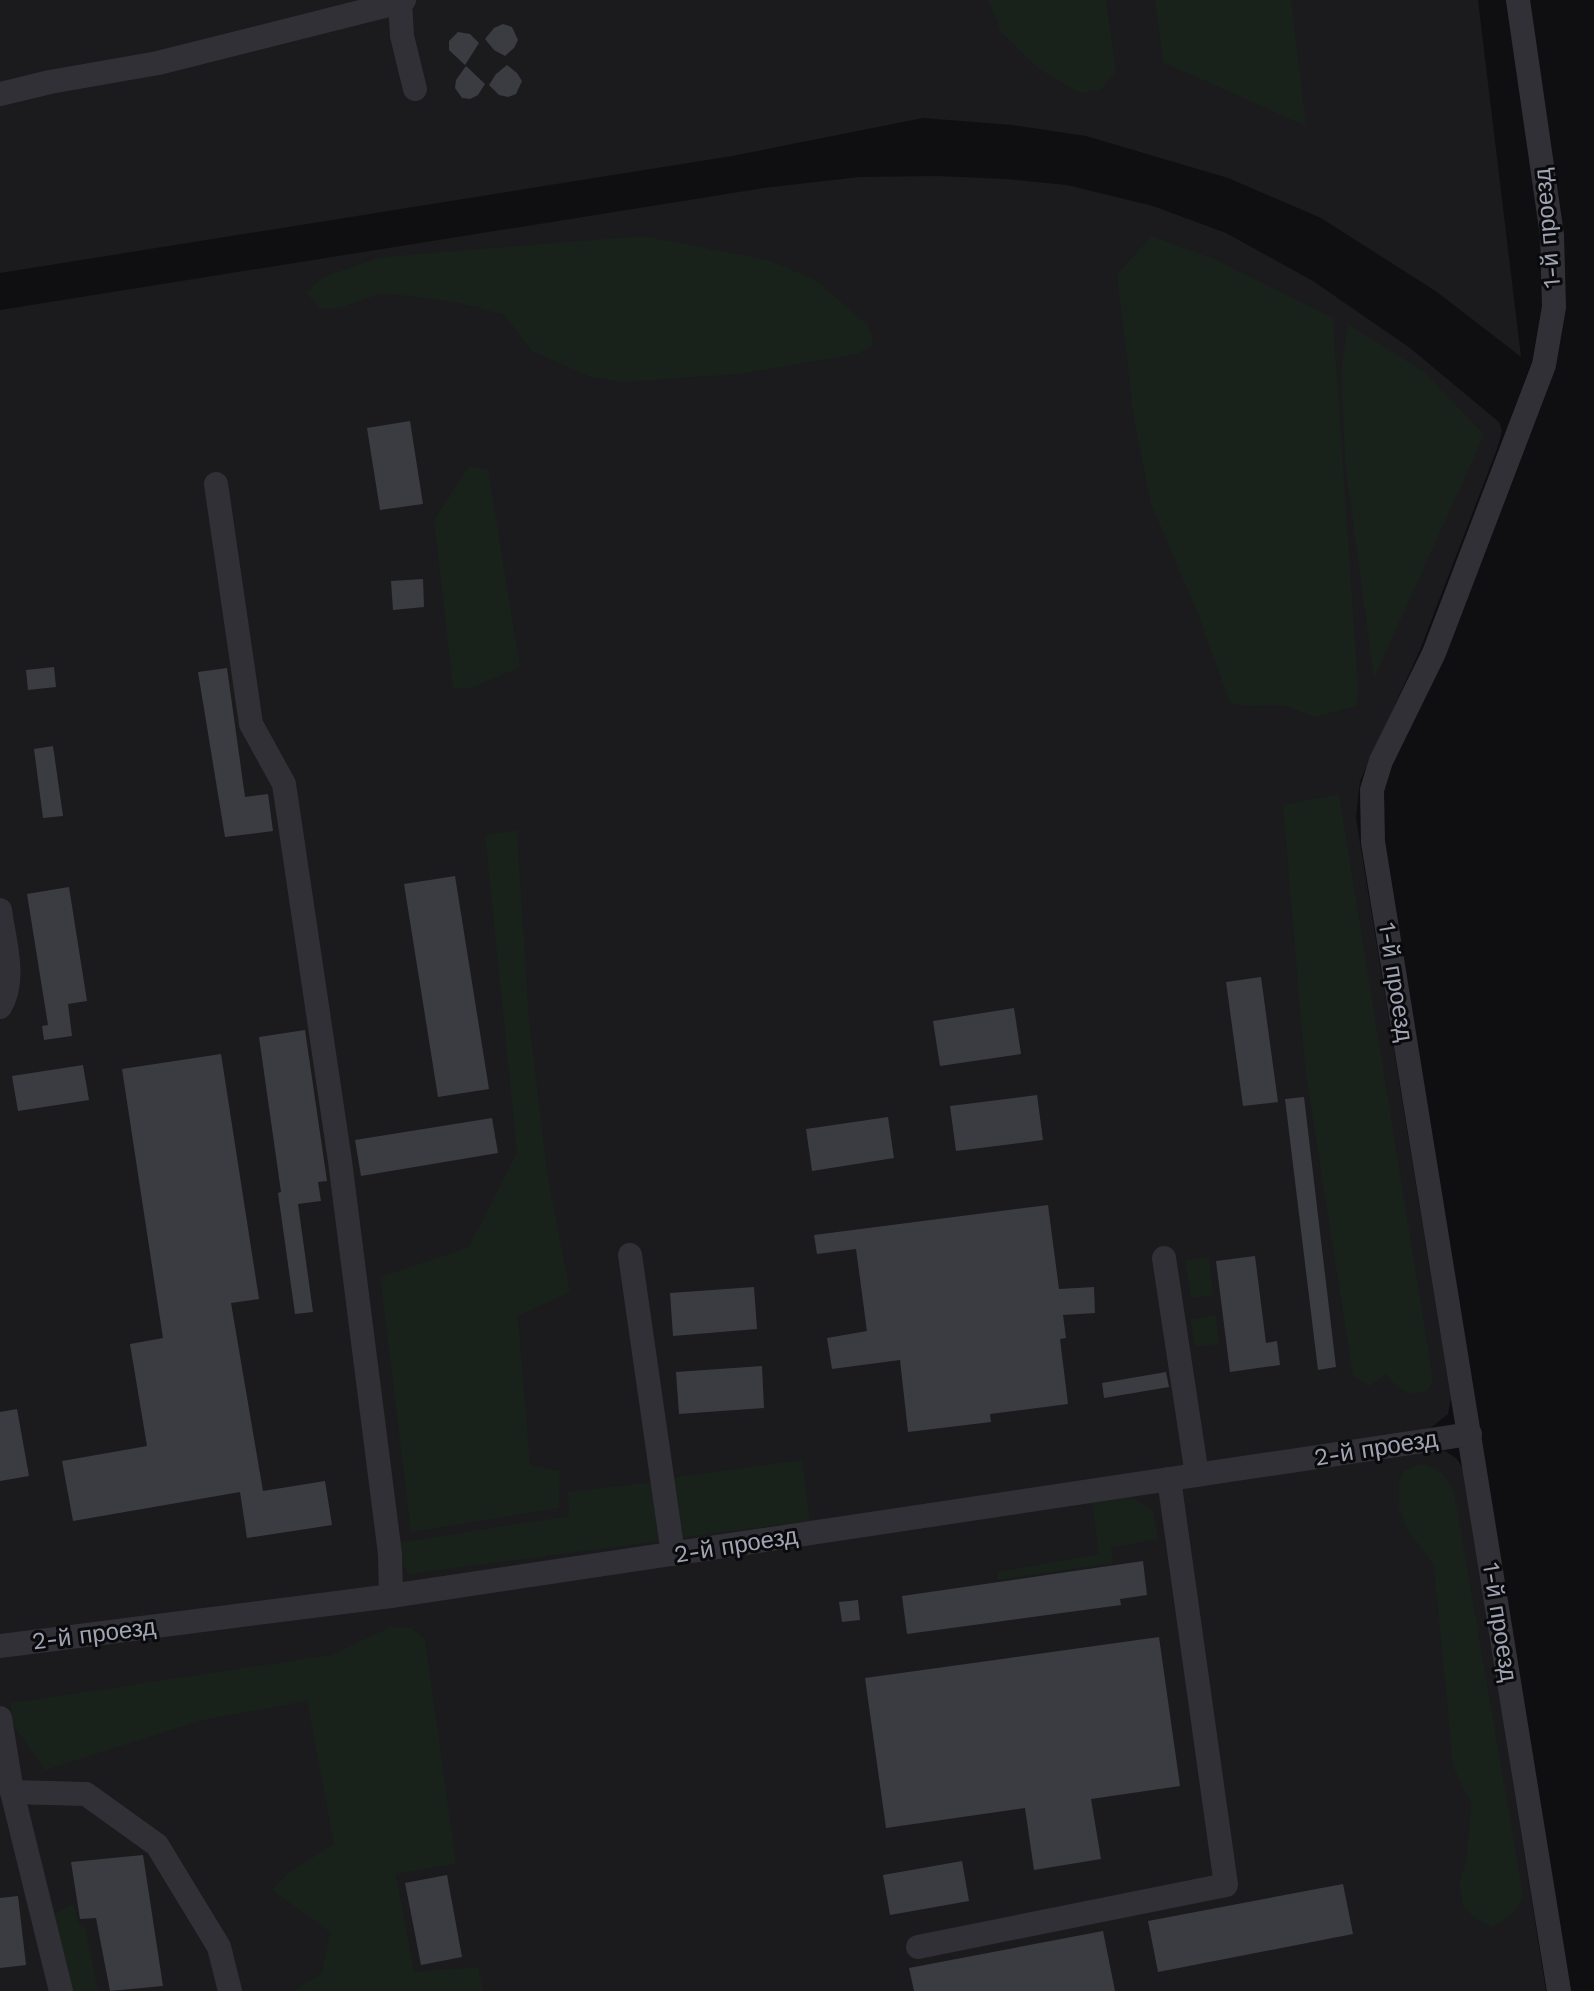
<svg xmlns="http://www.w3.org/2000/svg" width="1594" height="1991" font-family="'Work Sans',sans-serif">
<rect width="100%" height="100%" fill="#0f0f11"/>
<g fill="#1b1b1e">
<path d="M0 0H1478L1521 357 1437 292 1321 218 1228 178 1086 136 1012 125 923 118 732 156 0 273Z"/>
<path d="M938 176 1006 179 1067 185 1153 206 1226 233 1313 281 1410 348 1499 422 1502 431 1497 449 1420 650 1360 781 1356 818 1451 1398 1448 1414 1428 1430 429 1582 0 1636V310L764 188 859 177Z"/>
<path d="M1431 1448 1445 1451 1456 1458 1464 1470 1546 1991H0V1658Z"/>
</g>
<g fill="#19211b">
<path d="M988 0H1106L1116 71 1101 90 1081 93 1040 70 1001 32Z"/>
<path d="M1155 0H1291L1306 126 1163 62Z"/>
<path d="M643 236 768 260 814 279 868 325 874 345 857 354 740 374 623 382 590 377 532 351 504 315 456 302 382 293 340 308H320L306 293 324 277 381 257Z"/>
<path d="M1152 236 1214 259 1333 318 1358 685 1357 706 1315 717 1282 705 1252 706 1230 703 1196 609 1151 504 1134 420 1117 274Z"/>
<path d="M1348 324 1424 372 1484 435 1374 678 1345 462 1341 372Z"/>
<path d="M469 466 488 469 520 667 471 688H453L434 520Z"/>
<path d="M1339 794 1433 1379 1428 1390C1408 1398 1399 1390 1386 1374L1369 1386 1353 1376 1305 1068 1283 805Z"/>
<path d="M517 830 529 1020 548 1179 570 1292 518 1316 530 1465 560 1471 559 1508 411 1532 380 1277 469 1247 517 1152 485 835Z"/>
<path d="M1209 1258 1213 1295 1191 1298 1185 1260Z"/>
<path d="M1216 1315 1219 1344 1195 1347 1190 1320Z"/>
<path d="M802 1460 810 1521 679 1538 671 1478Z"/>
<path d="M1422 1464C1440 1467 1446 1477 1454 1492L1523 1894C1518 1912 1508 1919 1492 1927L1478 1920 1464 1908 1459 1886 1467 1857 1471 1804 1453 1766 1434 1566 1405 1526 1399 1507V1483L1404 1470Z"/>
<path d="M655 1482 662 1541 409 1574 399 1560 396 1543 569 1516 568 1492Z"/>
<path d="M1131 1497 1153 1510 1158 1539 1111 1548 1113 1563 998 1580V1572L1099 1554 1092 1502Z"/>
<path d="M390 1627 412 1628 425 1639 456 1864 396 1874 414 1972 478 1967 483 1991H293L322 1973 330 1932 272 1890 289 1872 334 1844 307 1701 203 1720 45 1770 11 1722V1703L331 1655Z"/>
<path d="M74 1903 79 1923 85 1928 98 1991H70L51 1916Z"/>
</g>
<g fill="#3b3c41">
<path d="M503 24 512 27 518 40 514 48 505 56 494 50 485 39 494 28Z"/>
<path d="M458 32 470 34 479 43 465 65 449 50V41Z"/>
<path d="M507 65 517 73 522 81 516 94 508 97 499 95 489 85 496 74Z"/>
<path d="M466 66 485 84 478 95 470 99 462 98 455 88 456 80Z"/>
<path d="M410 421 423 504 380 510 367 428Z"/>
<path d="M423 579 424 607 393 610 391 581Z"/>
<path d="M54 667 56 687 28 690 26 670Z"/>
<path d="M227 668 245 797 268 794 273 831 225 837 198 672Z"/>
<path d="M53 746 63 816 43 818 34 749Z"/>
<path d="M455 876 489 1089 438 1097 404 884Z"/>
<path d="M69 887 87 1001 68 1004 72 1036 44 1040 42 1026 48 1025 27 894Z"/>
<path d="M1261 977 1278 1102 1243 1106 1226 982Z"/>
<path d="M1014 1008 1021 1054 940 1066 933 1021Z"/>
<path d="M305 1030 327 1181 318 1182 321 1201 298 1204 313 1312 295 1314 278 1193 281 1192 259 1037Z"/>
<path d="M221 1054 259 1299 231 1303 263 1491 325 1481 332 1525 247 1538 240 1492 73 1521 62 1461 147 1446 130 1344 163 1338 122 1069Z"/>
<path d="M83 1065 89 1100 18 1111 12 1076Z"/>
<path d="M1037 1095 1043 1140 956 1151 950 1106Z"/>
<path d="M1304 1097 1336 1367 1318 1370 1285 1099Z"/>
<path d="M888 1117 894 1158 812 1171 806 1129Z"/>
<path d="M492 1118 498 1153 361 1176 355 1140Z"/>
<path d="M1048 1205 1059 1289 1094 1287 1095 1313 1063 1315 1066 1338 1060 1339 1068 1404 990 1414 991 1422 908 1432 900 1360 832 1369 827 1338 867 1331 856 1249 817 1254 814 1235Z"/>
<path d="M1255 1256 1266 1343 1277 1341 1280 1365 1230 1372 1216 1261Z"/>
<path d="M754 1287 757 1329 673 1336 670 1293Z"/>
<path d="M762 1366 764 1408 679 1414 676 1372Z"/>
<path d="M1166 1372 1169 1387 1104 1398 1102 1383Z"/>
<path d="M17 1409 29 1476 0 1481V1412Z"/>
<path d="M1143 1561 1147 1595 1120 1599 1121 1605 907 1634 902 1596Z"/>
<path d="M858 1600 860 1620 842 1622 839 1602Z"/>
<path d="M1159 1637 1180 1786 1091 1799 1101 1859 1034 1870 1025 1808 886 1828 865 1678Z"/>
<path d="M143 1855 163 1986 110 1991 96 1918 80 1919 71 1862Z"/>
<path d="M962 1861 969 1901 890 1915 883 1875Z"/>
<path d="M447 1875 462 1957 421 1965 405 1883Z"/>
<path d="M1343 1884 1353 1934 1158 1972 1148 1921Z"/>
<path d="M18 1896 26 1965 0 1968V1898Z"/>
<path d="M1103 1931 1115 1991H914L909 1968Z"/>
</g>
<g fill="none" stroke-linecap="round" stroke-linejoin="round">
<g stroke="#303036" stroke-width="24">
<path d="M404 0 400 2 402 36 415 89"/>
<path d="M1518 0 1552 235 1554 307 1544 365 1434 653 1381 761 1372 790 1373 842 1559 1991"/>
<path d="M0 94 50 82 158 63 400 2"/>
<path d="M216 484 251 724 284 784 340 1161 390 1554 391 1596"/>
<path d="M0 910C4 941 17 980 0 1007"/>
<path d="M630 1255 673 1554"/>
<path d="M1164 1258 1197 1475"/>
<path d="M0 1646 391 1596 1470 1434"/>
<path d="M0 1718 12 1792 61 1991"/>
<path d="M12 1792 86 1794 157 1845 219 1947 230 1991"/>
<path d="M918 1947 1226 1885 1169 1479"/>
</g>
</g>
<g text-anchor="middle" stroke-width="6" stroke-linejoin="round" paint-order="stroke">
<g font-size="24" fill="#9fa3b3" stroke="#0a0a0c">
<text transform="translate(1547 228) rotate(-95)" y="8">1-й проезд</text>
<text transform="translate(1396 982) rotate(81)" y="8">1-й проезд</text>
<text transform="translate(1376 1448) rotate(-9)" y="8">2-й проезд</text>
<text transform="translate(736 1545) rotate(-9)" y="8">2-й проезд</text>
<text transform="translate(1500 1622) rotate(81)" y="8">1-й проезд</text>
<text transform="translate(94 1634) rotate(-7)" y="8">2-й проезд</text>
</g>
</g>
</svg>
